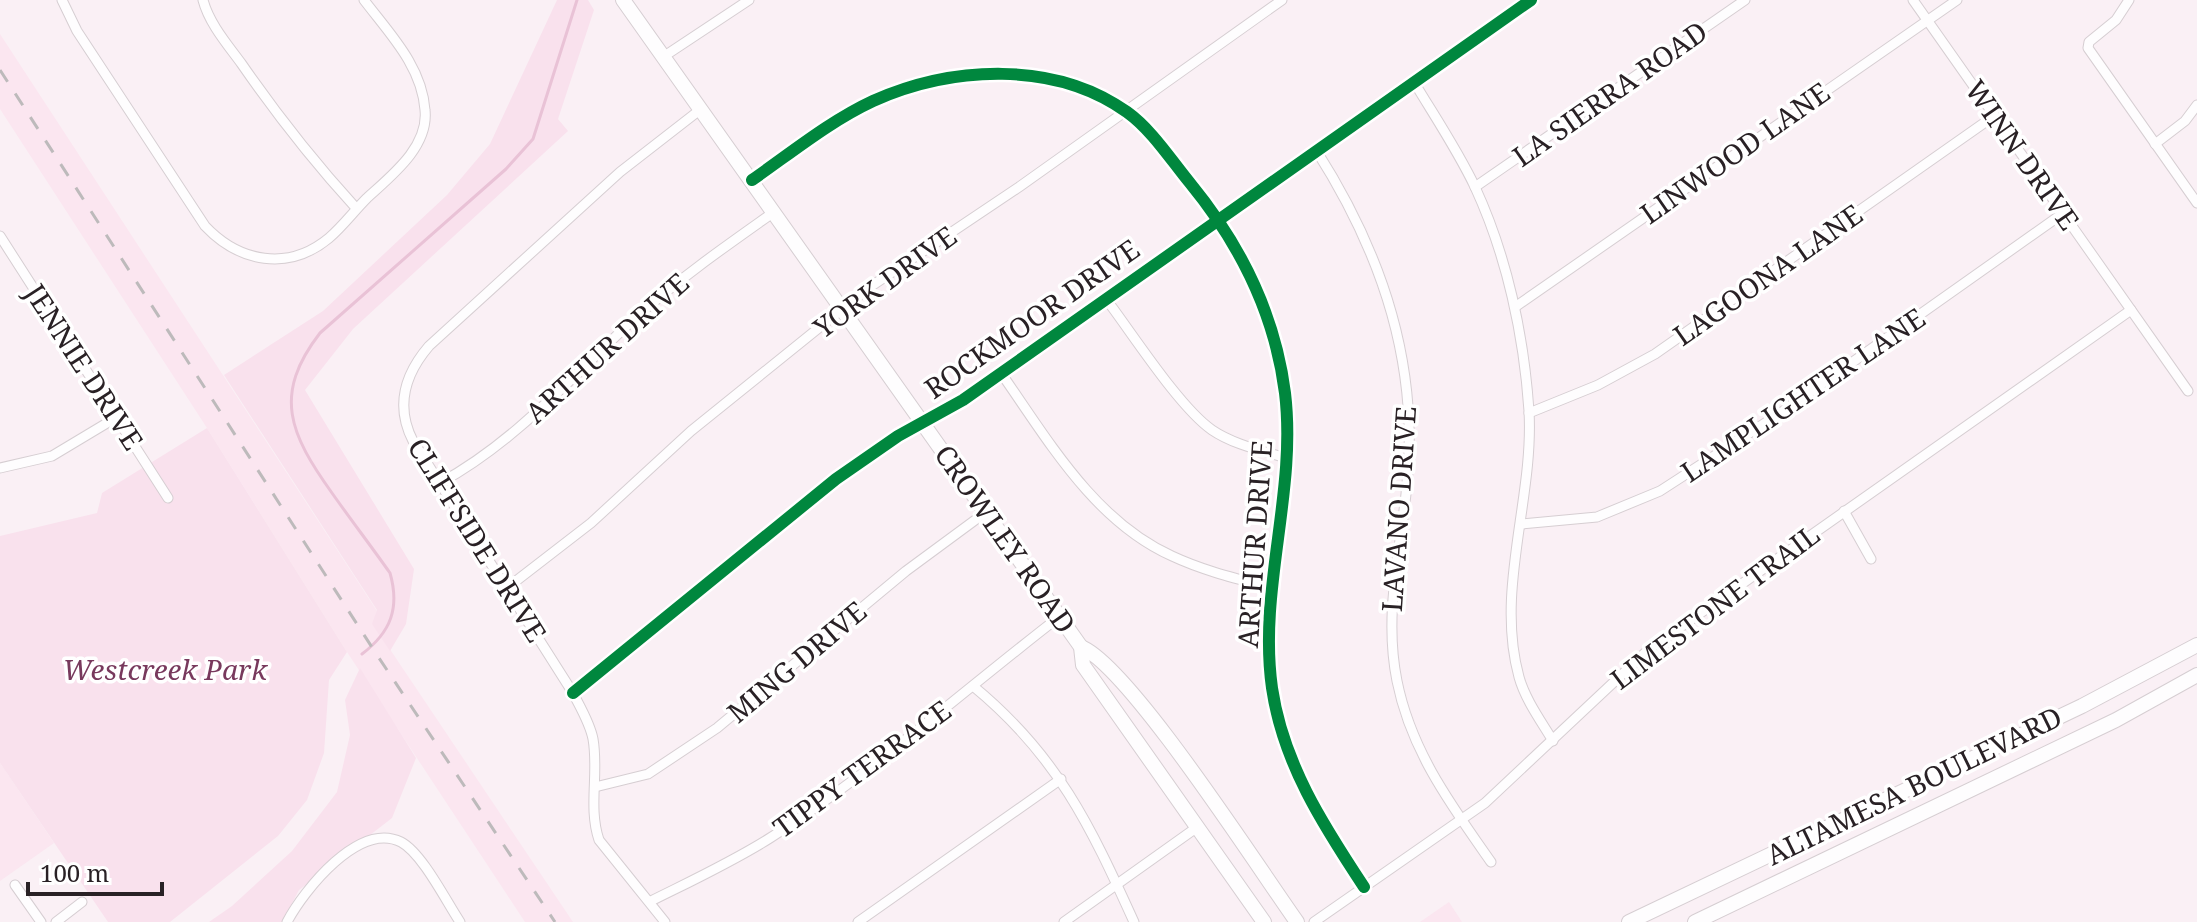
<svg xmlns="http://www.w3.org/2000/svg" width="2197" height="922" font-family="'Noto Serif',serif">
<rect width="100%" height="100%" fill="#faf0f5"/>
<g fill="#fbe6f0">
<path d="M0 34 377 611 373 624 573 922H525L347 652 207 428 0 109Z"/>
<path d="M0 763 54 843 0 881Z"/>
<path d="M1449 902 1462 922H1420Z"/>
</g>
<g fill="#f9e1ed">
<path d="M557 0H588L594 10 558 119 568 131 353 329 305 390 414 569 406 624 390 651 372 624 377 610 224 375 323 311 447 195 490 144Z"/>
<path d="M207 428 347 652 329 680 324 753 307 800 278 836 170 922H108L0 763V536L97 513 102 493Z"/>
<path d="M360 668 416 758 392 818 299 890 282 922H209L232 906 292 851 337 792 350 735 345 700Z"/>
</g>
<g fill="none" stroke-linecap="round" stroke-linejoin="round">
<path stroke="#e9c2d6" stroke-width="3" d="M362 654C391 632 400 608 390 573 371 546 351 520 332 493 290 434 272 395 320 333L506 169 533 139 577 0"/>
<defs>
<g id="street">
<path d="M62 0 77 31 205 226C239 262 288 272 329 238 343 226 354 211 367 198 391 176 429 147 425 110 422 66 389 33 364 0"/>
<path d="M203 0C209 23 227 44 241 63 277 115 314 162 356 208"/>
<path d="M1913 0 2188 391"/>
<path d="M2129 0 2116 20 2089 42 2088 48 2197 203"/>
<path d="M663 57 749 0"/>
<path d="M1414 82C1435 117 1458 151 1475 187 1507 256 1524 336 1529 411 1534 499 1495 590 1519 677 1525 699 1541 721 1553 741"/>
<path d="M2155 144 2185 121 2197 105"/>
<path d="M1316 150C1383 255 1421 368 1406 494 1399 557 1384 617 1397 681 1411 751 1451 805 1491 862"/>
<path d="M752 180C791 153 830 121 873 101 952 66 1054 60 1127 112 1152 130 1171 160 1190 183 1240 244 1275 314 1285 393 1297 492 1258 589 1272 688 1283 763 1323 825 1364 887"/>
<path d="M1475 187 1745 0"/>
<path d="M0 236 168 498"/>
<path d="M1106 299C1132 333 1179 407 1212 430 1234 445 1264 451 1289 459"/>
<path d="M1515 307 1957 0"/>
<path d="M1001 373C1048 440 1094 521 1172 556 1204 571 1238 579 1272 588"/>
<path d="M1529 413 1598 385 1655 354 1994 116"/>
<path d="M0 468 52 456 117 417"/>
<path d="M440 483C519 440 576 371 642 312 684 275 729 244 774 212"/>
<path d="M1844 511 1871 559"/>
<path d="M1522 524 1597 517 1660 491 1782 412 2062 214"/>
<path d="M507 588 591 523 691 431 867 289 1019 187 1282 0"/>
<path d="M973 686C1057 755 1090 825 1134 922"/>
<path d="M573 693 836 479 898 436 963 400 1531 0"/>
<path d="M595 787 648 774 717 728 906 571 986 512"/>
<path d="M15 885 41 922"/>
<path d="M651 901C691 881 732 862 770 838 872 773 963 691 1059 617"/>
<path d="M56 922 82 902"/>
<path d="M287 922C304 890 359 821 401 842 422 853 446 901 460 922"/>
<path d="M665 922 599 840C588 808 599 773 593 739 590 723 580 707 573 693L413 441C395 406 405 374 429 346L620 172 701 109"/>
<path d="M858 922 1061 779"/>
<path d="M1064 922 1196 828"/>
<path d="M1314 922 1485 803 1648 650 2131 310"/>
</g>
<g id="secondary">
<path d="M623 0 1081 647 1083 665 1264 922"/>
<path d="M1081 647C1129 666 1259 869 1297 922"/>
<path d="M1629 922 2082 706 2197 645"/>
<path d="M1695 922 2116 720 2197 675"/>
</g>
</defs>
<use href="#street" stroke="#d6ced2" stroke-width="11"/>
<use href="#secondary" stroke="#d6ced2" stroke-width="16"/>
<use href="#street" stroke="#fefdfe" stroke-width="9"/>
<use href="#secondary" stroke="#fefdfe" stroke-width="14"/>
<path stroke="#bdbabb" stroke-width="3" stroke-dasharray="14 14" stroke-linecap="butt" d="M0 70 375 652 555 922"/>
<defs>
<g id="cycleway">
<path d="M752 180C791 153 830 121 873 101 952 66 1054 60 1127 112 1152 130 1171 160 1190 183 1240 244 1275 314 1285 393 1297 492 1258 589 1272 688 1283 763 1323 825 1364 887"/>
<path d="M573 693 836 479 898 436 963 400 1531 0"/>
</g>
</defs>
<use href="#cycleway" stroke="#fff" stroke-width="17"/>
<use href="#cycleway" stroke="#00873e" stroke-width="12"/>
</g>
<g text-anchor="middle" stroke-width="7" stroke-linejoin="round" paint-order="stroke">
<g font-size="28" fill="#292125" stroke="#fff">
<text transform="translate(1610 94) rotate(-35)" y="10">LA SIERRA ROAD</text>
<text transform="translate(1735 153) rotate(-35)" y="10">LINWOOD LANE</text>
<text transform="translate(2022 155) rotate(55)" y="10">WINN DRIVE</text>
<text transform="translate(1768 275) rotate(-35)" y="10">LAGOONA LANE</text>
<text transform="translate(885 282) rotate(-36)" y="10">YORK DRIVE</text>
<text transform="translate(1032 319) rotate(-35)" y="10">ROCKMOOR DRIVE</text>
<text transform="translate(607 348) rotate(-42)" y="10">ARTHUR DRIVE</text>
<text transform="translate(84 367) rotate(57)" y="10">JENNIE DRIVE</text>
<text transform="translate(1803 395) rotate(-34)" y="10">LAMPLIGHTER LANE</text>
<text transform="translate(1399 509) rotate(-86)" y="10">LAVANO DRIVE</text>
<text transform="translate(1005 539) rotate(55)" y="10">CROWLEY ROAD</text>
<text transform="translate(477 540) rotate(58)" y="10">CLIFFSIDE DRIVE</text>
<text transform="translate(1255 544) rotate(-86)" y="10">ARTHUR DRIVE</text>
<text transform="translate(1715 607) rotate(-37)" y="10">LIMESTONE TRAIL</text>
<text transform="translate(797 662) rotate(-40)" y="10">MING DRIVE</text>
<text transform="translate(862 769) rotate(-36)" y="10">TIPPY TERRACE</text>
<text transform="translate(1914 786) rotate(-26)" y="10">ALTAMESA BOULEVARD</text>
</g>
<g font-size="28" font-style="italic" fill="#78395d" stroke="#fff">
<text x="165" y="680">Westcreek Park</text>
</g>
</g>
<path d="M28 882v12h134v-12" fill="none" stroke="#292125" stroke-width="4"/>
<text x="40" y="882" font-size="24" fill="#292125" stroke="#ffffff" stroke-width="6" paint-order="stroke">100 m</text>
</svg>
